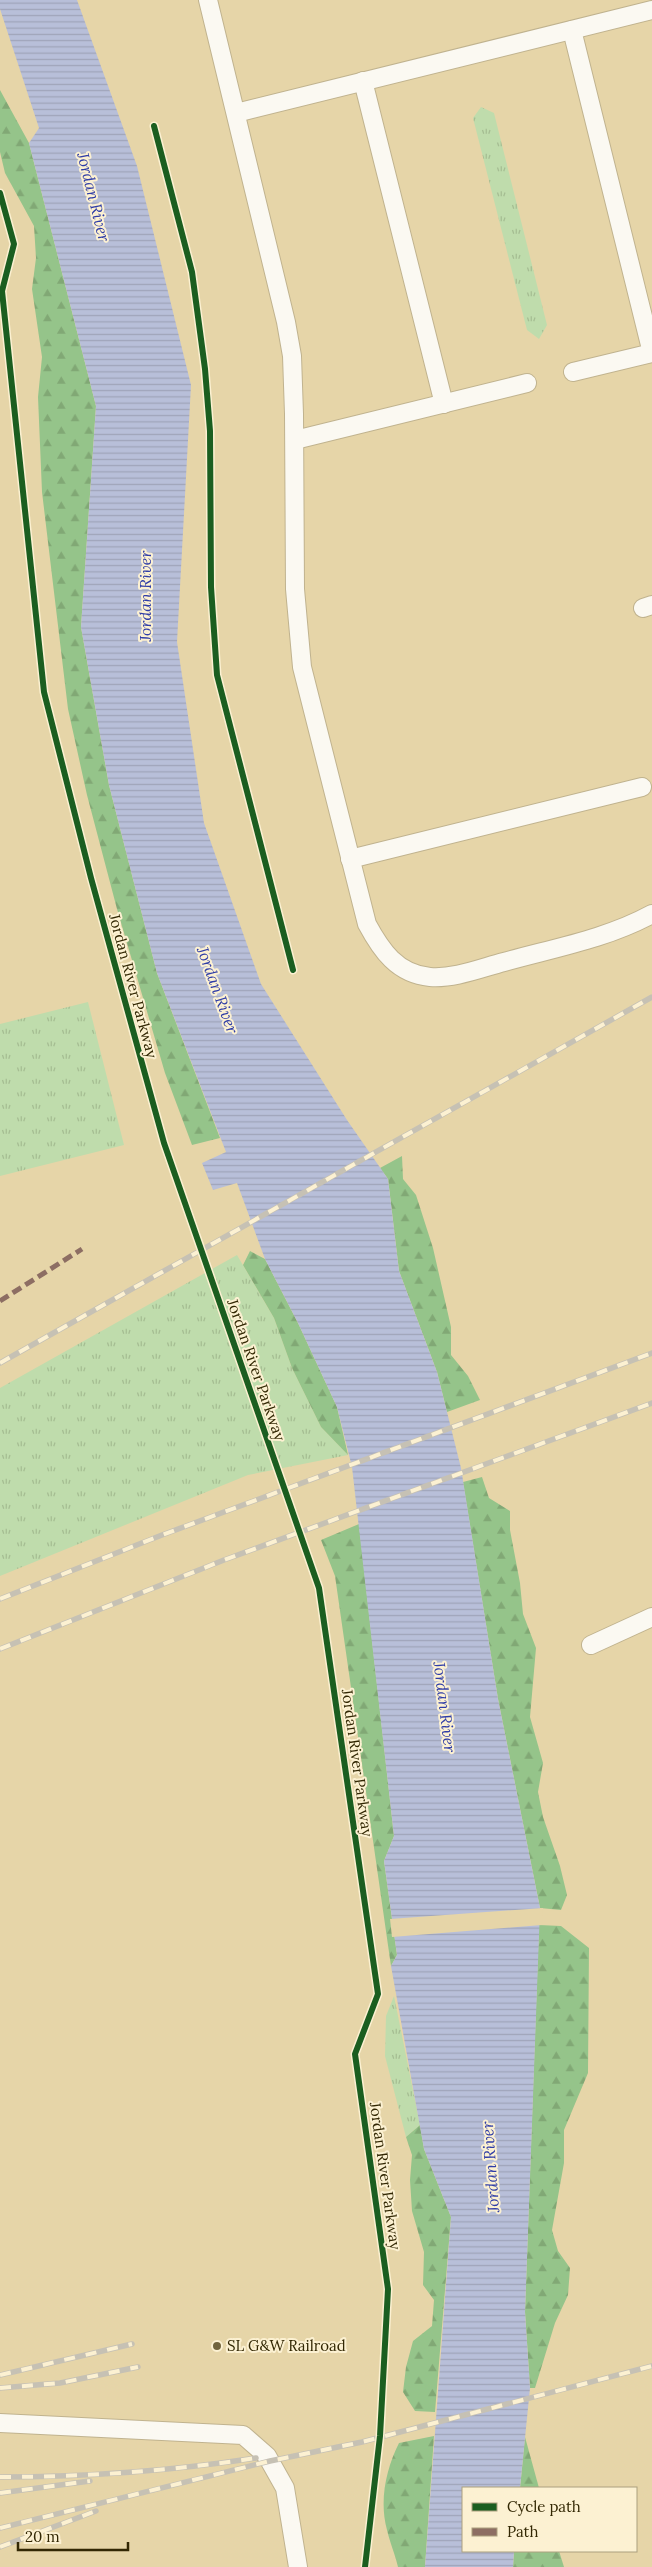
<svg xmlns="http://www.w3.org/2000/svg" width="652" height="2567" font-family="Lora,serif">
<defs>
<pattern id="grass-tufts" width="24" height="20" patternUnits="userSpaceOnUse" patternTransform="scale(1.25)"><rect width="24" height="20" fill="#bfdcac"/><path d="M3 7l-1-3M5 7V3M7 7l1-3M15 17l-1-3M17 17v-4M19 17l1-3" fill="none" stroke="#a5bd92"/></pattern>
<pattern id="forest-firs" width="22" height="20" patternUnits="userSpaceOnUse" patternTransform="scale(1.25)"><rect width="22" height="20" fill="#95c48a"/><path d="M5 1l3.5 6h-7zM16 11l3.5 6h-7z" fill="#81a875"/></pattern>
<pattern id="water-rules" width="6" height="5" patternUnits="userSpaceOnUse" patternTransform="scale(1.25)"><rect width="6" height="5" fill="#b8bfd9"/><path d="M0 2.5h6" fill="none" stroke="#9fa4b9"/></pattern>
</defs>
<rect width="100%" height="100%" fill="#e6d5a8"/>
<g fill="url(#grass-tufts)">
<path d="M481 107 494 113 547 325 539 339 527 330 473 118Z"/>
<path d="M88 1002 124 1145 0 1176V1024Z"/>
<path d="M237 1255 274 1318 292 1368 321 1427 348 1455 248 1475 0 1576V1388Z"/>
<path d="M394 1996 420 2125 406 2137 385 2056 386 2016Z"/>
</g>
<g fill="url(#forest-firs)">
<path d="M0 90 29 143 96 406 81 627 109 785 157 973 220 1138 192 1145 165 1073 117 909 87 795 68 709 42 492 38 397 42 357 32 289 36 258 34 226 5 173 0 152Z"/>
<path d="M402 1156 403 1179 416 1195 433 1248 451 1327V1355L468 1376 480 1400 447 1412 437 1372 399 1271 388 1179 380 1168Z"/>
<path d="M250 1251 265 1259 298 1323 337 1407 348 1455 321 1427 292 1368 274 1318 243 1265Z"/>
<path d="M482 1477 489 1498 510 1511V1530L520 1583 523 1614 536 1648 530 1717 543 1763 538 1792 543 1817 560 1866 567 1895 561 1910 540 1908 498 1699 463 1482Z"/>
<path d="M359 1524 394 1836 384 1861 397 1955 391 1966 335 1576 321 1540Z"/>
<path d="M539 1925 561 1926 589 1948 588 2073 564 2130V2163L552 2230 558 2251 570 2268 568 2295 555 2323 535 2388H530L525 2312Z"/>
<path d="M420 2125 424 2149 451 2217 435 2412 415 2411 403 2392 406 2367 413 2341 432 2326 434 2300 423 2285 424 2252 412 2211 410 2180 412 2155 406 2137Z"/>
<path d="M434 2436 425 2567H398C395 2554 390 2543 387 2530 379 2501 386 2469 399 2443Z"/>
<path d="M525 2437 539 2488H520Z"/>
<path d="M514 2551H559L564 2567H513Z"/>
</g>
<path fill="url(#water-rules)" d="M0 0H77L137 166 191 385 177 642 204 823 261 984 347 1120 388 1179 399 1271 437 1372 461 1468 498 1699 540 1908 525 2312 530 2388 520 2488H463V2551H514L513 2567H425L451 2217 424 2149 391 1966 397 1955 384 1861 394 1836 352 1467 337 1407 298 1323 265 1259 237 1183 213 1190 202 1163 226 1152 157 973 109 785 81 627 96 406 29 143 39 128 0 9Z"/>
<path fill="#e6d5a8" d="M543 1908 542 1925 392 1937 390 1919Z"/>
<g fill="none" stroke-linecap="round" stroke-linejoin="round">
<defs>
<g id="lane">
<path d="M208 0 286 322 292 356 294 414 295 589 302 667 367 924C381 950 397 974 430 977 454 979 481 968 504 962 554 948 606 939 652 914"/>
<path d="M572 30 652 353"/>
<path d="M363 81 444 404"/>
<path d="M236 113 652 10"/>
<path d="M573 372 652 353"/>
<path d="M295 440 527 383"/>
<path d="M643 608 652 605"/>
<path d="M350 859 642 787"/>
<path d="M591 1645 652 1617"/>
<path d="M0 2423 243 2435 267 2456 285 2488 298 2567"/>
</g>
</defs>
<use href="#lane" stroke="#c0b38f" stroke-width="20"/>
<use href="#lane" stroke="#fbf9f2" stroke-width="18"/>
<defs>
<g id="rail">
<path d="M0 1363 652 997"/>
<path d="M0 1599 162 1535 652 1353"/>
<path d="M0 1649 224 1560 652 1403"/>
<path d="M0 2375 132 2344"/>
<path d="M0 2388 60 2383 138 2367"/>
<path d="M0 2477C86 2477 171 2471 256 2458"/>
<path d="M0 2493 90 2481"/>
<path d="M0 2528 270 2461 362 2442 652 2366"/>
<path d="M0 2547 96 2511"/>
</g>
</defs>
<use href="#rail" stroke="#c6c1b4" stroke-width="5.5"/>
<use href="#rail" stroke="#fcf1d2" stroke-width="4" stroke-dasharray="11" stroke-linecap="butt"/>
<path stroke="#8d6e63" stroke-width="5" stroke-dasharray="10 5" stroke-linecap="butt" d="M0 1301 82 1249"/>
<defs>
<g id="cycleway">
<path d="M154 126 192 272 205 369 210 431 211 587 217 675 293 970"/>
<path d="M0 193 14 244 2 291 44 692 91 878 164 1143 319 1588 378 1994 355 2054 388 2289 380 2436 365 2567"/>
</g>
</defs>
<use href="#cycleway" stroke="#fcf1d2" stroke-width="9"/>
<use href="#cycleway" stroke="#1b5e20" stroke-width="6"/>
</g>
<circle fill="#71643d" stroke="#fcf1d2" stroke-width="2" cx="217" cy="2346" r="5"/>
<g text-anchor="middle" stroke-width="4" stroke-linejoin="round" paint-order="stroke">
<g font-size="15" fill="#322703" stroke="#fcf1d2">
<text transform="translate(133 986) rotate(75)" y="5">Jordan River Parkway</text>
<text transform="translate(256 1370) rotate(71)" y="5">Jordan River Parkway</text>
<text transform="translate(357 1763) rotate(82)" y="5">Jordan River Parkway</text>
<text transform="translate(385 2176) rotate(82)" y="5">Jordan River Parkway</text>
</g>
<g font-size="15" fill="#322703" stroke="#fcf1d2" text-anchor="start">
<text x="227" y="2351">SL G&amp;W Railroad</text>
</g>
<g font-size="16" font-style="italic" fill="#2f3da7" stroke="#fcf1d2">
<text transform="translate(94 197) rotate(76)" y="6">Jordan River</text>
<text transform="translate(145 596) rotate(-90)" y="6">Jordan River</text>
<text transform="translate(218 990) rotate(70)" y="6">Jordan River</text>
<text transform="translate(445 1707) rotate(83)" y="6">Jordan River</text>
<text transform="translate(490 2167) rotate(-94)" y="6">Jordan River</text>
</g>
</g>
<rect x="462" y="2487" width="175" height="65" fill="#fcf1d2" stroke="#aba07f"/>
<rect x="472" y="2503" width="25" height="8" fill="#1b5e20" stroke="#aba07f"/>
<text x="507" y="2512" font-size="15" fill="#322703">Cycle path</text>
<rect x="472" y="2528" width="25" height="8" fill="#8d6e63" stroke="#aba07f"/>
<text x="507" y="2537" font-size="15" fill="#322703">Path</text>
<path d="M18 2542v8h110v-8" fill="none" stroke="#322703" stroke-width="2.5"/>
<text x="25" y="2542" font-size="15" fill="#322703" stroke="#fcf1d2" stroke-width="4" paint-order="stroke">20 m</text>
</svg>
